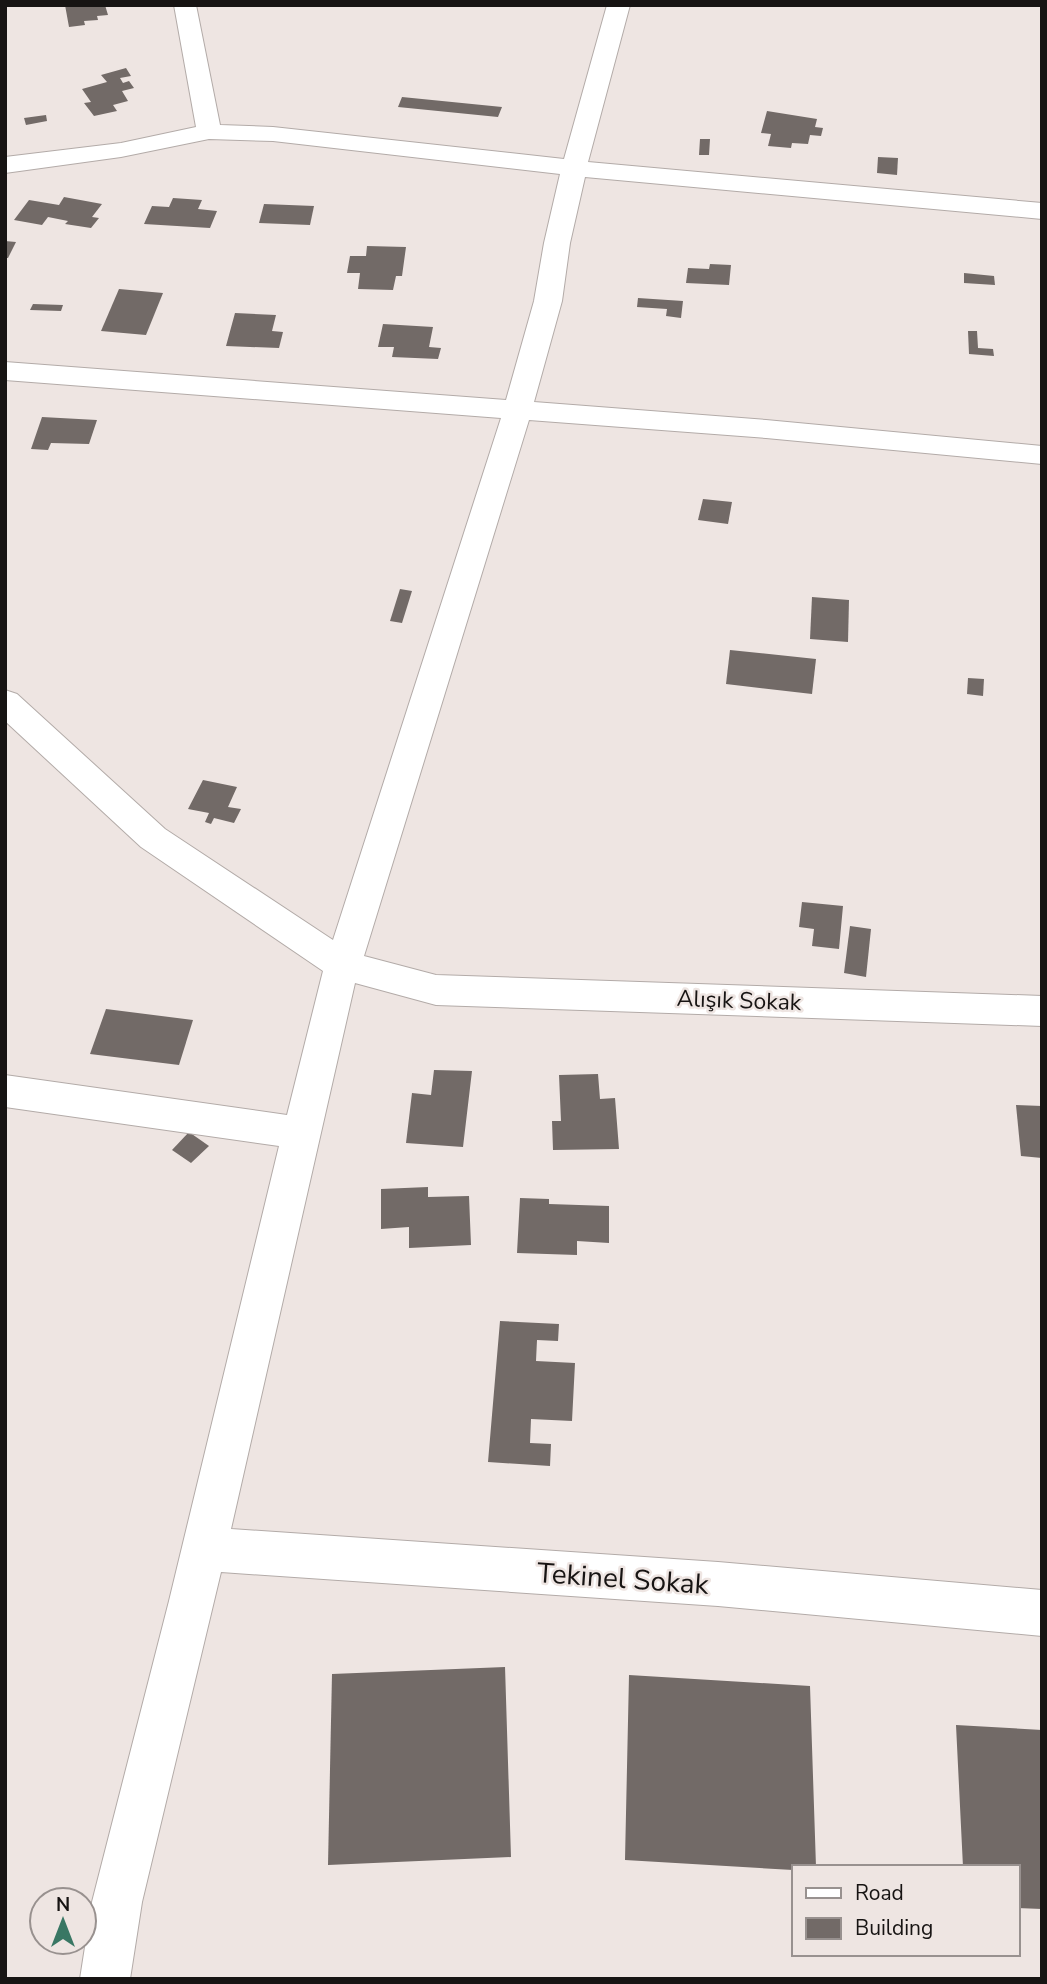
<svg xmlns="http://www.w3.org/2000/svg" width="1047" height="1984" font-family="'Nunito Sans',sans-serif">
<rect width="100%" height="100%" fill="#eee5e2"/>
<g fill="#726a67">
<path d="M65 5H105L108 15 97 16 98 20 84 21 85 25 69 27Z"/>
<path d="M126 68 131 76 120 78 123 83 129 81 134 88 122 91 128 101 113 105 117 111 94 116 84 103 91 102 82 89 107 82 101 75Z"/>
<path d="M402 97 502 107 498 117 398 107Z"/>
<path d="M767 111 817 119 815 127 823 128 821 136 810 135 808 144 792 143 791 148 768 146 771 134 761 133Z"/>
<path d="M46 115 47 121 26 125 24 118Z"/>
<path d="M700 139H710L709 155H699Z"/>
<path d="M878 157 898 158 897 175 877 173Z"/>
<path d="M64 197 102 204 92 217 99 218 91 228 65 224 68 221 48 217 42 225 14 220 29 200 59 205Z"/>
<path d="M173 198 202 200 198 209 217 211 210 228 144 224 152 206 169 207Z"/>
<path d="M264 204 314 206 310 225 259 223Z"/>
<path d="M5 241 16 242 8 258H5Z"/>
<path d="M367 246 406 247 402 276H396L393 290 358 289 360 273H347L350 256H366Z"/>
<path d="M710 264 731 265 729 285 686 283 688 268 709 269Z"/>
<path d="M964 273 994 276 995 285 964 283Z"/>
<path d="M119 289 163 293 146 335 101 331Z"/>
<path d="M638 298 683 301 681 318 666 316 667 309 637 307Z"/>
<path d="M33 304 63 305 61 311 30 310Z"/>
<path d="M235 313 276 315 272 331 283 332 279 348 226 346Z"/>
<path d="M383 324 433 327 429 347 441 348 438 359 392 357 394 347H378Z"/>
<path d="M968 331H977L978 348 993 349 994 356 969 354Z"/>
<path d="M42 417 97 420 89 444 51 443 48 450 31 449Z"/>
<path d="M703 499 732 502 728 524 698 520Z"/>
<path d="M400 589 412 591 402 623 390 621Z"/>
<path d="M812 597 849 600 848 642 810 639Z"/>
<path d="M730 650 816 659 812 694 726 684Z"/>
<path d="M968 678 984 679 983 696 967 694Z"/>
<path d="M203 780 237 787 228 807 241 809 234 823 214 818 211 824 205 822 209 813 188 809Z"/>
<path d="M802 902 843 906 839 949 812 946 814 929 799 927Z"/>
<path d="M850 926 871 929 866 977 844 973Z"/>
<path d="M106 1009 193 1020 179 1065 90 1054Z"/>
<path d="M434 1070 472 1071 463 1147 406 1143 412 1093 431 1095Z"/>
<path d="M598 1074 600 1099 615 1098 619 1149 553 1150 552 1121H561L559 1075Z"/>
<path d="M1016 1105 1042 1106V1158L1021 1156Z"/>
<path d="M189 1132 209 1146 191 1163 172 1150Z"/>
<path d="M428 1187V1197L469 1196 471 1245 409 1248V1227L381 1229V1189Z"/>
<path d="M520 1198 549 1199V1204L609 1206V1243L577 1241V1255L517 1253Z"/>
<path d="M500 1321 559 1324 558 1341 537 1340 536 1361 575 1363 572 1421 531 1419 530 1443 551 1444 550 1466 488 1462Z"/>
<path d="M505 1667 511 1857 328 1865 332 1674Z"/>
<path d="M629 1675 810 1686 816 1867H793V1870L625 1860Z"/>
<path d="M956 1725 1042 1730V1909L1017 1908V1867H963Z"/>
</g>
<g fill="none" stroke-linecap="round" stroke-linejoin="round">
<defs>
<path id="minor" d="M174 5H196L220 125 273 127 564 159 607 5H630L588 162 1042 203V219L585 177 570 243 562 301 534 402 766 420 1042 446V464L766 438 529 420 364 956 436 975 1042 996V1026L436 1005 355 983 231 1529 718 1562 1042 1590V1636L718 1606 221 1572 142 1902 130 1979H80L92 1902 169 1601 279 1146 5 1107V1075L287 1115 323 971 141 847 5 721V690L17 694 165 829 333 940 501 418 5 380V362L506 400 534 301 544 243 560 174 273 141 209 139 121 157 5 173V157L121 143 196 127Z"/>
</defs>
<use href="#minor" stroke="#b3aba8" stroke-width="2"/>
<use href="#minor" fill="#fff" fill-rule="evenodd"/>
</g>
<g text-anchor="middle" stroke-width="5" stroke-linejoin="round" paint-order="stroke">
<g font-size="23" fill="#171413" stroke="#eee5e2">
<text transform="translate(739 1000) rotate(2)" y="8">Alışık Sokak</text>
</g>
<g font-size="28" fill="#171413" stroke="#eee5e2">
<text transform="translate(623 1578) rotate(4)" y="10">Tekinel Sokak</text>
</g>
</g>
<rect width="1047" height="1984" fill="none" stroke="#171413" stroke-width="14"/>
<rect x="792" y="1865" width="228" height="91" fill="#eee5e2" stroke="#98918f" stroke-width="2"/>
<rect x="806" y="1888" width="35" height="10" fill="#ffffff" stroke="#98918f" stroke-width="2"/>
<text x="855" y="1900" font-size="21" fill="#171413">Road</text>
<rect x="806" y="1918" width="35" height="21" fill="#726a67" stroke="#98918f" stroke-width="2"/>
<text x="855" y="1935" font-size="21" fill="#171413">Building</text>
<g transform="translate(63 1921)"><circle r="33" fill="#eee5e2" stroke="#98918f" stroke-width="2"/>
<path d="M0-5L12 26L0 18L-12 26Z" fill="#397764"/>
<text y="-10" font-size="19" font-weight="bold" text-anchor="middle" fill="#171413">N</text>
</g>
</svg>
